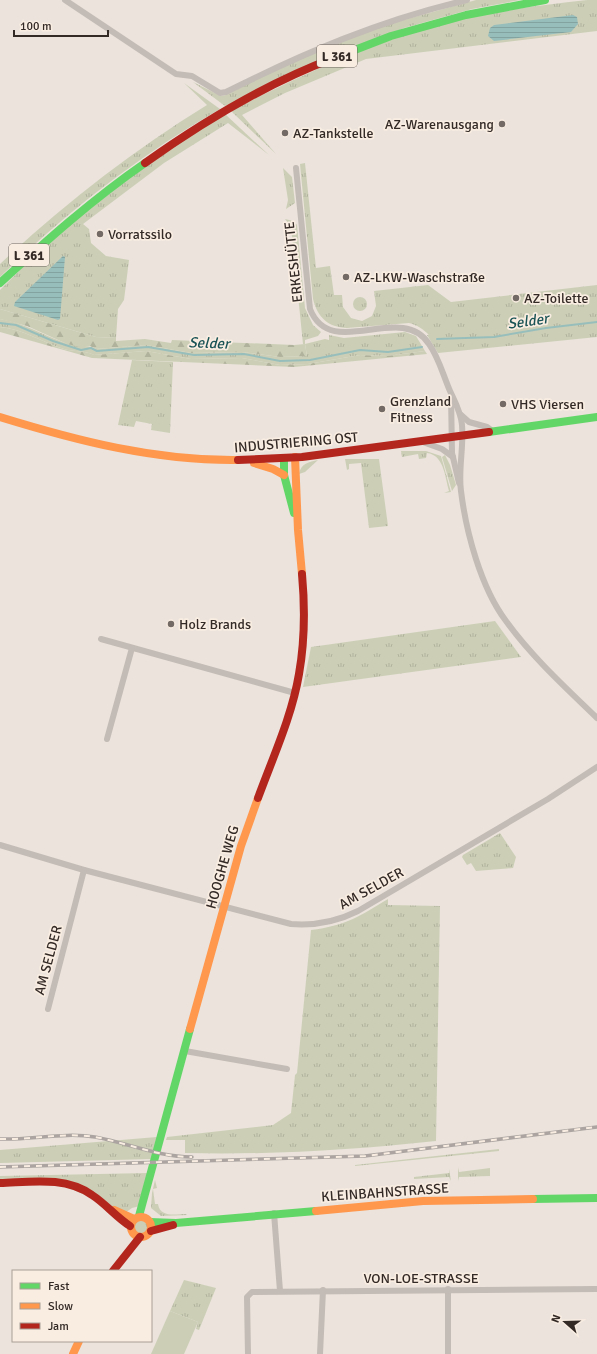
<svg xmlns="http://www.w3.org/2000/svg" width="597" height="1354" font-family="Signika,sans-serif">
<defs>
<pattern id="grass-tufts" width="24" height="20" patternUnits="userSpaceOnUse"><rect width="24" height="20" fill="#cccfb6"/><path d="M3 7l-1-3M5 7V3M7 7l1-3M15 17l-1-3M17 17v-4M19 17l1-3" fill="none" stroke="#b0b29c"/></pattern>
<pattern id="forest-firs" width="22" height="20" patternUnits="userSpaceOnUse"><rect width="22" height="20" fill="#cccfb6"/><path d="M5 1l3.5 6h-7zM16 11l3.5 6h-7z" fill="#b0b29c"/></pattern>
<pattern id="water-rules" width="6" height="5" patternUnits="userSpaceOnUse"><rect width="6" height="5" fill="#98bebc"/><path d="M0 2.5h6" fill="none" stroke="#83a3a1"/></pattern>
</defs>
<rect width="100%" height="100%" fill="#ebe3dc"/>
<g fill="url(#grass-tufts)">
<path d="M476 0H520L472 9 404 28 225 106 193 82 221 96 226 95 295 60 382 26Z"/>
<path d="M587 0H597V31L366 59 285 93 242 115 276 154 231 111C305 73 382 37 464 19 505 9 545 5 587 0Z"/>
<path d="M184 83 220 109C140 155 66 212 0 277V264C64 204 132 151 207 105Z"/>
<path d="M225 114 269 155 228 123 164 163 83 224 89 229 91 243 106 256 129 260 124 300 118 309 116 338 96 337 0 309V290L46 244 146 164Z"/>
<path d="M305 163 316 268 330 266 334 295H342L343 307 351 318 362 321 372 316 376 306 374 291 428 285 451 302 597 285V337L438 353 427 335H429C423 329 417 325 409 323L347 328C328 327 318 318 313 299L300 164Z"/>
<path d="M283 168 292 177 295 203 286 209 288 200Z"/>
<path d="M285 219 293 221 297 225 305 308 313 325 321 332 318 336 305 340V344L325 339 329 340V335L344 338 405 332 416 336 425 351 387 356 360 355 308 364 280 365 242 358 191 359 146 351 94 355C85 350 74 352 64 349 42 342 23 329 0 327V319C24 323 43 335 65 343 76 347 87 344 96 349L146 345 191 353 242 352 280 357 307 356 305 344H303L291 227Z"/>
<circle cx="360" cy="304" r="7"/>
<path d="M132 360 173 362 170 433 151 430 152 424 136 421 134 427 118 425Z"/>
<path d="M401 451H426L441 456 451 492 444 493 449 491C445 477 444 455 427 453L426 458 419 459 418 454 402 457Z"/>
<path d="M445 455 450 465 456 485 452 491 442 457Z"/>
<path d="M345 459H379L388 526 369 528 361 463 349 464V469L347 470Z"/>
<path d="M318 460 305 472 299 474C301 463 309 462 318 460Z"/>
<path d="M495 621 521 657 303 687 311 647Z"/>
<path d="M500 833 516 857 513 868 476 871 471 863 467 865 462 857 463 855Z"/>
<path d="M388 899V905L440 906 436 1141C353 1150 269 1155 185 1153V1140H166L167 1137 273 1125 291 1113 295 1075 297 1073 311 930C345 926 360 916 388 899Z"/>
<path d="M157 1137 152 1159 0 1163V1150Z"/>
<path d="M499 1149V1151L355 1166V1165Z"/>
<path d="M458 1167 459 1172 490 1168V1176L459 1177 458 1181Z"/>
<path d="M449 1169 451 1181 449 1177 414 1179V1177L449 1173Z"/>
<path d="M148 1173 140 1206 132 1208 125 1213 47 1178 0 1179V1176Z"/>
<path d="M155 1180 157 1188 153 1189 155 1204H158C160 1218 176 1214 186 1214L187 1215 161 1216 151 1208 152 1193Z"/>
<circle cx="141" cy="1227" r="7"/>
<path d="M184 1280 216 1288 199 1330 196 1329 198 1322 170 1311Z"/>
</g>
<g fill="url(#forest-firs)">
<path d="M0 309 96 337 116 338V341L145 339 171 343 172 340 294 345 305 344 307 356 280 357 242 352 191 353 146 345 96 349 90 346 80 347 67 344 27 326 0 319Z"/>
<path d="M0 327C23 329 42 342 64 349 75 352 85 350 94 355L146 351 191 359 242 358 280 365 308 364 360 355 387 356 425 351 427 354 294 367 92 358 0 332Z"/>
</g>
<path fill="#cccfb6" d="M170 1311 198 1322 184 1354H151Z"/>
<g fill="url(#water-rules)">
<path d="M573 15 577 17 578 24 571 32 494 41 488 36 490 28 494 25Z"/>
<path d="M63 256 65 257 60 319 58 320 14 306 15 302Z"/>
</g>
<g fill="none" stroke-linecap="round" stroke-linejoin="round">
<g stroke="#98bebc" stroke-width="2">
<path d="M0 323 16 325 53 341 81 350 91 348 97 351 148 347 194 355 244 354 280 361 310 360 360 350 388 352 422 347"/>
<path d="M437 339 494 337 546 328 597 322"/>
</g>
<g stroke="#c3bbb5" stroke-width="6">
<path d="M65 0 176 74 192 76 220 93 226 92C304 53 380 20 467 0"/>
<path d="M296 168 310 309C331 362 401 301 429 344 439 358 443 375 450 391 455 402 461 412 462 425 464 447 458 470 461 491 466 532 481 588 506 621 532 657 565 687 597 718"/>
<path d="M451 395 452 453 459 483"/>
<path d="M460 414 469 422 487 427 491 430"/>
<path d="M420 441 442 449 453 457"/>
<path d="M101 639 295 693"/>
<path d="M107 739 132 648"/>
<path d="M0 845 84 870 291 924C316 926 336 922 358 911L548 799 597 767"/>
<path d="M48 1009 84 870"/>
<path d="M185 1051 287 1069"/>
<path d="M274 1213 280 1291"/>
<path d="M448 1289V1354"/>
<path d="M248 1354 247 1297 252 1292 597 1289"/>
<path d="M320 1354 323 1290"/>
</g>
<g stroke="#63d668" stroke-width="8">
<path d="M334 58 391 36 466 15 545 0"/>
<path d="M0 283C47 240 93 199 145 163"/>
<path d="M489 432 597 417"/>
<path d="M284 459V475L294 513"/>
<path d="M533 1199 597 1198"/>
<path d="M139 1216 190 1029"/>
<path d="M150 1222 176 1223 316 1211"/>
</g>
<g stroke="#ff974d" stroke-width="8">
<path d="M0 417C78 441 156 461 238 460"/>
<path d="M295 457 298 530 302 574"/>
<path d="M254 463 273 469 284 475"/>
<path d="M190 1029 241 846 258 798"/>
<path d="M114 1210 134 1219"/>
<path d="M316 1211 423 1201 533 1199"/>
<circle cx="141" cy="1227" r="10"/>
<path d="M73 1354 79 1341"/>
</g>
<g stroke="#b3261e" stroke-width="8">
<path d="M145 163C204 121 267 83 334 58"/>
<path d="M238 460 302 457 489 432"/>
<path d="M258 798C273 757 292 716 299 674 305 640 305 607 302 574"/>
<path d="M0 1183C31 1182 65 1176 92 1195 106 1204 116 1217 130 1226"/>
<path d="M151 1231 173 1225"/>
<path d="M113 1271 140 1237"/>
</g>
<defs>
<g id="rail">
<path d="M0 1139C32 1140 64 1132 95 1137 128 1143 158 1157 192 1157"/>
<path d="M0 1167 365 1156 597 1127"/>
</g>
</defs>
<use href="#rail" stroke="#aba4a0" stroke-width="3.5"/>
<use href="#rail" stroke="#f9ede2" stroke-width="2" stroke-dasharray="6" stroke-linecap="butt"/>
</g>
<g fill="#736a65" stroke="#f9ede2" stroke-width="1.5">
<circle cx="502" cy="124" r="4"/>
<circle cx="285" cy="133" r="4"/>
<circle cx="100" cy="234" r="4"/>
<circle cx="346" cy="277" r="4"/>
<circle cx="516" cy="298" r="4"/>
<circle cx="503" cy="404" r="4"/>
<circle cx="382" cy="409" r="4"/>
<circle cx="171" cy="624" r="4"/>
</g>
<g text-anchor="middle" stroke-width="3.5" stroke-linejoin="round" paint-order="stroke">
<g fill="#f9ede2" stroke="#6e645e" stroke-width="1">
<rect x="317" y="45" width="40" height="22" rx="3"/>
<rect x="9" y="244" width="40" height="22" rx="3"/>
</g>
<g font-size="13" font-weight="bold" fill="#332925">
<text x="337" y="61">L 361</text>
<text x="29" y="260">L 361</text>
</g>
<g font-size="14" fill="#332925" stroke="#f9ede2" text-anchor="start">
<text x="494" y="129" text-anchor="end">AZ-Warenausgang</text>
<text x="293" y="138">AZ-Tankstelle</text>
<text x="108" y="239">Vorratssilo</text>
<text x="354" y="282">AZ-LKW-Waschstraße</text>
<text x="524" y="303">AZ-Toilette</text>
<text x="390" y="406">Grenzland<tspan x="390" dy="16">Fitness</tspan></text>
<text x="511" y="409">VHS Viersen</text>
<text x="179" y="629">Holz Brands</text>
</g>
<g font-size="14" fill="#332925" stroke="#f9ede2">
<text transform="translate(293 262) rotate(-96)" y="5">ERKESHÜTTE</text>
<text transform="translate(296 442) rotate(-5)" y="5">INDUSTRIERING OST</text>
<text transform="translate(222 867) rotate(-74)" y="5">HOOGHE WEG</text>
<text transform="translate(371 888) rotate(-29)" y="5">AM SELDER</text>
<text transform="translate(48 960) rotate(-75)" y="5">AM SELDER</text>
<text transform="translate(385 1192) rotate(-4)" y="5">KLEINBAHNSTRASSE</text>
<text x="421" y="1283">VON-LOE-STRASSE</text>
</g>
<g font-size="15" font-style="italic" fill="#1a5355" stroke="#f9ede2">
<text transform="translate(528 321) rotate(-8)" y="5">Selder</text>
<text transform="translate(209 343) rotate(2)" y="5">Selder</text>
</g>
</g>
<rect x="12" y="1270" width="140" height="72" fill="#f9ede2" stroke="#aa9f96"/>
<rect x="20" y="1283" width="20" height="6" fill="#63d668" stroke="#aa9f96"/>
<text x="48" y="1290" font-size="12" fill="#332925">Fast</text>
<rect x="20" y="1303" width="20" height="6" fill="#ff974d" stroke="#aa9f96"/>
<text x="48" y="1310" font-size="12" fill="#332925">Slow</text>
<rect x="20" y="1323" width="20" height="6" fill="#b3261e" stroke="#aa9f96"/>
<text x="48" y="1330" font-size="12" fill="#332925">Jam</text>
<g transform="translate(565 1322) rotate(290)" stroke="#f9ede2" stroke-width="3" paint-order="stroke">
<path d="M0-3L7 15L0 10L-7 15Z" fill="#332925"/>
<text y="-6" font-size="11" font-weight="bold" text-anchor="middle" fill="#332925">N</text>
</g>
<path d="M14 30v6h94v-6" fill="none" stroke="#332925" stroke-width="2"/>
<text x="20" y="30" font-size="12" fill="#332925" stroke="#f9ede2" stroke-width="3" paint-order="stroke">100 m</text>
</svg>
